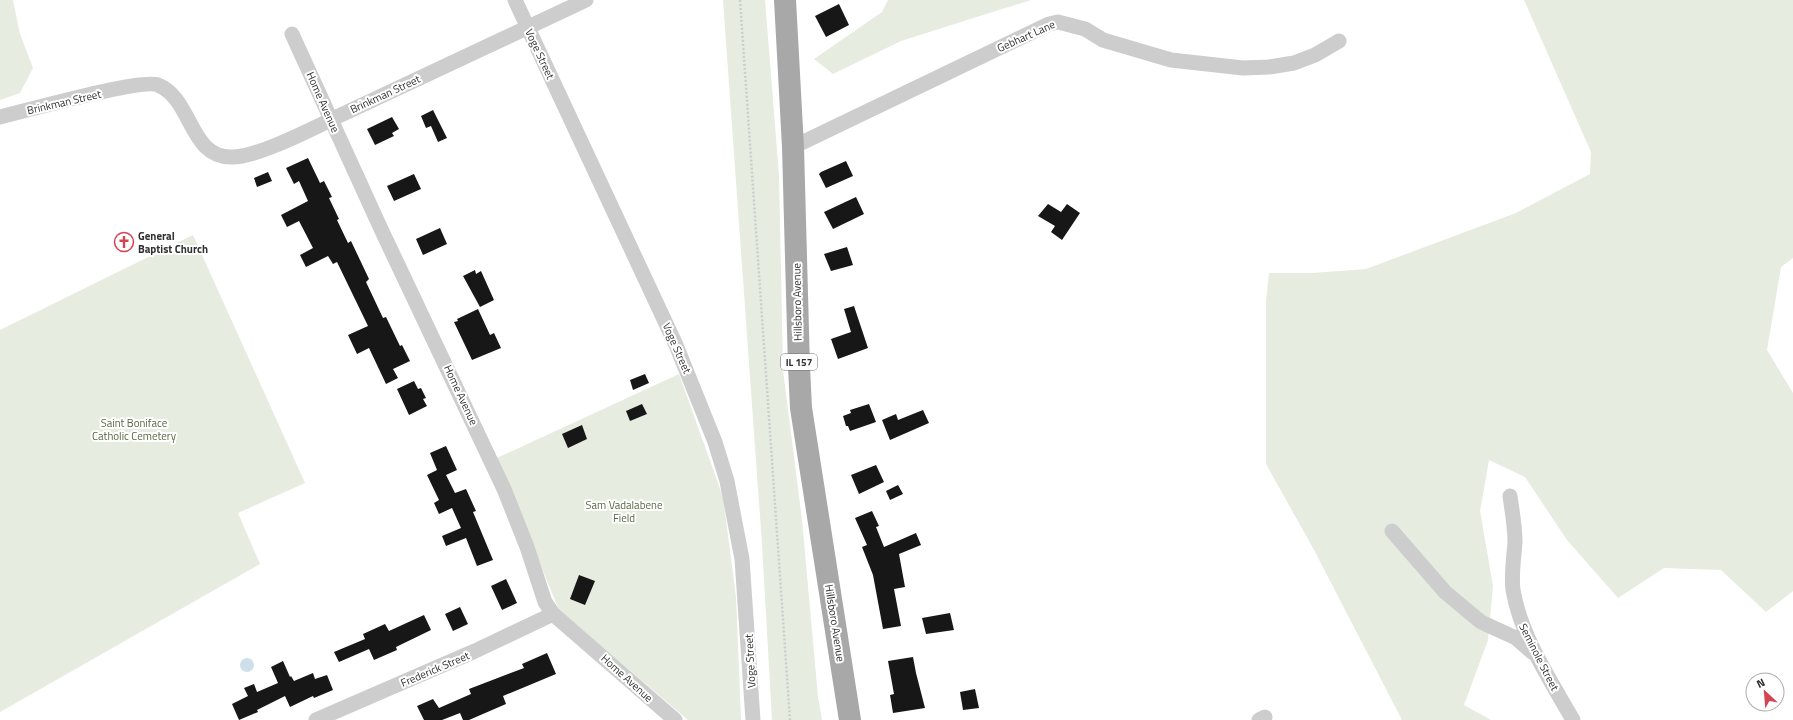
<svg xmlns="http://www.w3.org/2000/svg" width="1793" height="720" font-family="'Titillium Web',sans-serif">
<rect width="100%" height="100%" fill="#fff"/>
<g fill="#e6ecdf">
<path d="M0 0H13L20 34 33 68 20 93 0 100Z"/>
<path d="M723 0H765L779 175 783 370 802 520 818 697 822 720H772L762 544Z"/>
<path d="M888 0H1031L901 41 833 74 814 59 882 12Z"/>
<path d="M1524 0H1793V258L1781 267 1767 350 1793 393V591L1766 612 1721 570 1664 568 1618 598 1567 540 1525 477 1489 460 1480 511 1493 586 1488 640 1464 705 1491 720H1402L1313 548 1266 464V301L1269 273H1312L1366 269 1516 213 1590 174 1591 152Z"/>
<path d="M193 235 305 483 238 513 260 564 0 712V330Z"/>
<path d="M679 374 723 497 736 597 741 720H688L559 610 497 458Z"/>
</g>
<circle fill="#cedfe9" cx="247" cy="665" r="7"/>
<g fill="#171717">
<path d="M839 4 849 25 826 37 815 16Z"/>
<path d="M433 110 447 138 438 142 431 126 426 128 421 116Z"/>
<path d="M392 117 399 129 392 133 394 136 375 145 367 129Z"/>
<path d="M308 158 320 183 324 181 332 197 329 198 339 219 337 220 348 243 351 241 369 279 366 282 383 318 386 317 400 346 402 345 410 361 393 369 398 378 386 384 369 348 357 354 348 335 368 326 337 262 333 264 328 256 306 267 300 255 313 248 299 221 287 227 281 215 308 201 299 181 294 184 286 168Z"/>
<path d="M846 161 853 176 826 188 819 174 821 172Z"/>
<path d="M268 172 272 181 257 187 254 178Z"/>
<path d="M414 174 421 189 394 201 387 186Z"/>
<path d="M856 197 864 214 833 229 824 212Z"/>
<path d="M1048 204 1061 212 1067 204 1080 213 1062 240 1051 232 1055 226 1038 216Z"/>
<path d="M440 228 447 244 423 255 416 239Z"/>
<path d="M847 247 853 265 831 271 824 254Z"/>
<path d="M475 270 476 274 481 271 494 300 480 307 463 276Z"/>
<path d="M854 306 868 348 838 359 831 339 851 332 844 309Z"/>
<path d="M478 309 490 335 494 333 501 348 472 360 454 322 458 321 457 319Z"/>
<path d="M645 374 649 383 633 390 630 380Z"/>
<path d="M414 381 418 389 421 388 426 398 423 399 427 406 409 415 397 389Z"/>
<path d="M642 404 647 414 630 421 626 411Z"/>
<path d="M869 404 876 422 850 431 848 426H846L843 416 851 413 850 410Z"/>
<path d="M923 410 929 423 890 440 882 420 896 414 898 420Z"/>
<path d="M582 425 587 439 568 448 562 434Z"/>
<path d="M446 446 457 470 446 475 455 493 466 489 476 511 473 512 493 560 477 566 466 538 446 546 442 536 461 528 452 508 439 514 434 503 439 500 427 475 437 470 430 453Z"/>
<path d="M876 465 884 482 859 494 851 475Z"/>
<path d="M898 485 903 494 890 500 886 491Z"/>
<path d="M872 511 879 526 876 527 884 547 916 533 921 545 899 554 905 587 894 589 901 626 883 629 873 575 862 547 867 545 855 518Z"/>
<path d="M579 575 595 581 585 605 570 599Z"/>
<path d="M506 579 517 603 502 610 491 586Z"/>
<path d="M460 607 468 624 453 631 445 614Z"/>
<path d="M950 613 954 630 926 634 922 618Z"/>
<path d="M424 615 431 630 396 647 397 650 374 660 369 649 339 662 334 652 365 639 363 634 385 624 389 631Z"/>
<path d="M547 653 556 674 503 696 506 704 469 720H463L460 713 442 720H424L417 706 433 699 439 708 471 694 469 689 524 668 522 664Z"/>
<path d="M913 657 916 673 925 708 893 713 890 695 894 694 888 661Z"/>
<path d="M283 661 290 677 291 676 294 681 313 673 315 679 327 675 333 690 314 698 313 696 290 707 285 696 257 710 258 712 239 720 232 704 248 696 244 688 254 684 257 692 278 683 271 667Z"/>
<path d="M975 689 979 708 963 710 960 692Z"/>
</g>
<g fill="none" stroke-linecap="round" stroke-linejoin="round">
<path stroke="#cdcdcd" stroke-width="2.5" stroke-dasharray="2 2" stroke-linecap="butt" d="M740 0 790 720"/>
<g stroke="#cdcdcd" stroke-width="15">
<path d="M515 0 676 345 715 442 727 481 742 559 753 720"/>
<path d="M292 34 381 229 504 489 527 547 545 602 553 614 675 720"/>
<path d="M0 117C25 111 142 78 158 85 193 99 189 159 233 157 259 157 317 126 343 114 424 76 505 38 586 0"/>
<path d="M793 147 1049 24 1058 22 1085 29 1103 40 1171 60 1243 68 1269 67 1294 63 1315 55 1339 41"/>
<path d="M1510 496C1512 511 1515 526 1515 542 1514 557 1511 575 1513 590 1521 637 1550 679 1573 720"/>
<path d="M1392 531 1445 592 1481 622 1516 638 1532 652"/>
<path d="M316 720 475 651 553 614"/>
<path d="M1259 720 1265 717"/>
</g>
<path stroke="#a8a8a8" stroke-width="22" d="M785 0 793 147 799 367 801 408 850 720"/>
</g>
<defs>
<symbol id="church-ring" viewBox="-11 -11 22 22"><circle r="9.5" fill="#fff" stroke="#d54453" stroke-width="1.5"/><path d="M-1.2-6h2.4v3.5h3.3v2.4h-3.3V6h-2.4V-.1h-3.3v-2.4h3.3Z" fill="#d54453"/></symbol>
</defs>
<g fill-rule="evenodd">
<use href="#church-ring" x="113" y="231" width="22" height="22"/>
</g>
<g text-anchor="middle" stroke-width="4" stroke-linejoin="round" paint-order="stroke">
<rect fill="#fff" stroke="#6e6e6e" stroke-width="1" x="781" y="354" width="36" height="16" rx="3"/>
<g font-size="10" font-weight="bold" fill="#303030">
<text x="799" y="366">IL 157</text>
</g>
<g font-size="11" fill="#303030" stroke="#fff">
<text transform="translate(1026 36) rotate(-24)" y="4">Gebhart Lane</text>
<text transform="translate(540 54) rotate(65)" y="4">Voge Street</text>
<text transform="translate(385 94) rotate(-25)" y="4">Brinkman Street</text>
<text transform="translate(64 102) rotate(-13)" y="4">Brinkman Street</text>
<text transform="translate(323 102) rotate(66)" y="4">Home Avenue</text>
<text transform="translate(797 302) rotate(-91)" y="4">Hillsboro Avenue</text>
<text transform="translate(677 348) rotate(66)" y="4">Voge Street</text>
<text transform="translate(461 395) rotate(65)" y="4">Home Avenue</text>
<text transform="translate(835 623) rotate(81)" y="4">Hillsboro Avenue</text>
<text transform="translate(1539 657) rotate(63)" y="4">Seminole Street</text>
<text transform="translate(750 661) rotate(-93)" y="4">Voge Street</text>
<text transform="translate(435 669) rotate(-23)" y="4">Frederick Street</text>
<text transform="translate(627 678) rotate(42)" y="4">Home Avenue</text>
</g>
<g font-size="11" font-weight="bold" fill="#303030" stroke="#fff" text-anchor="start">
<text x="138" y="240">General<tspan x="138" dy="13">Baptist Church</tspan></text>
</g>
<g font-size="11" fill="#546841" stroke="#fff">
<text x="134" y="427">Saint Boniface<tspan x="134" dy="13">Catholic Cemetery</tspan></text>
<text x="624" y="509">Sam Vadalabene<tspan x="624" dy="13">Field</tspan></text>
</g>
</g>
<g transform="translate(1765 692) rotate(334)"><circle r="19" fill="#ffffff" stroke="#acacac"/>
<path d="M0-3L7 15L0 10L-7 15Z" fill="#d54453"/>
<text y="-6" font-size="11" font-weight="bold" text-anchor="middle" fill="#303030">N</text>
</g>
</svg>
